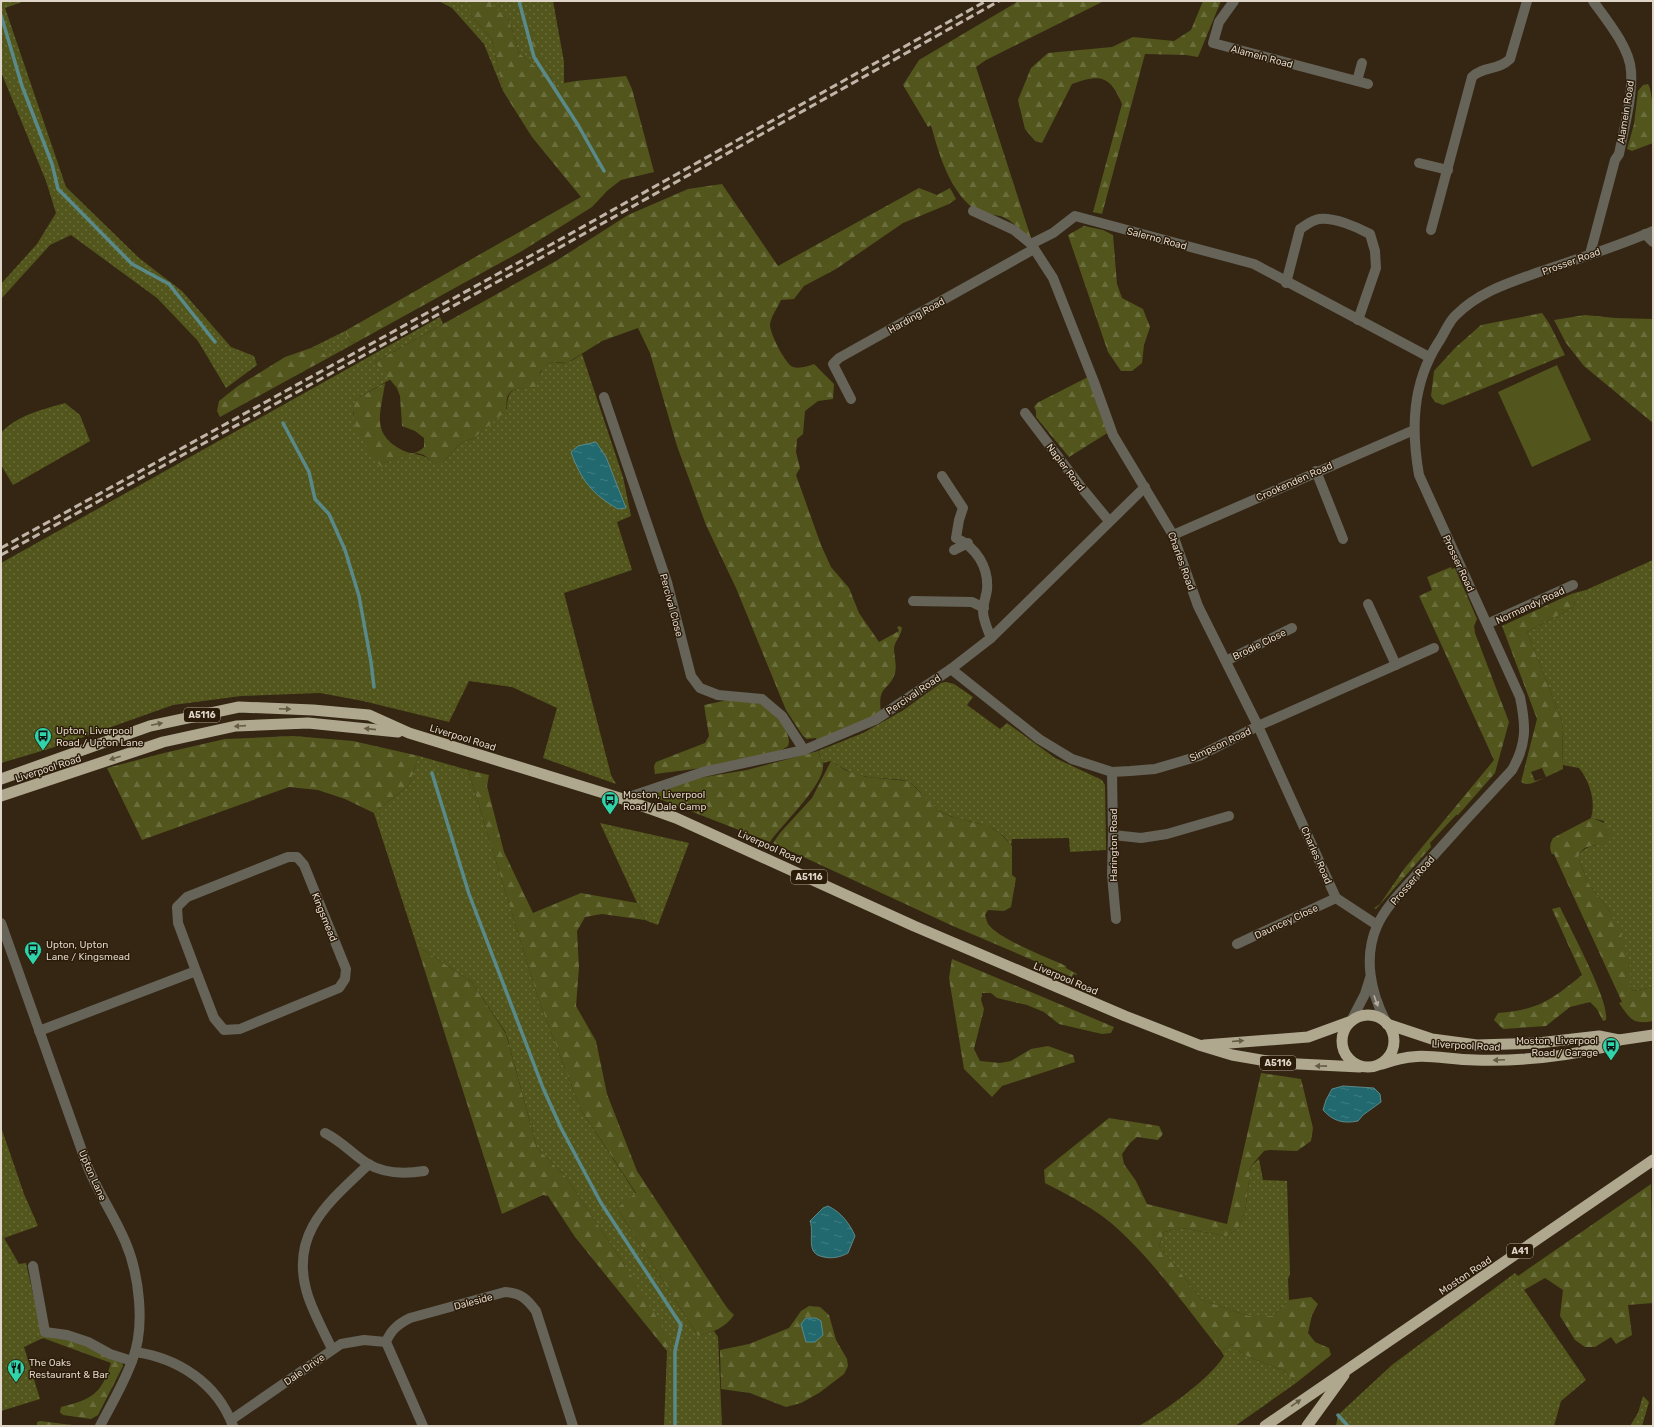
<svg xmlns="http://www.w3.org/2000/svg" width="1654" height="1427" font-family="Rubik,sans-serif">
<defs>
<pattern id="grass-dots" width="8" height="8" patternUnits="userSpaceOnUse"><rect width="8" height="8" fill="#52561c"/><path d="M2 2h.1M6 6h.1" fill="none" stroke="#6a6d3c" stroke-width="1.8" stroke-linecap="round"/></pattern>
<pattern id="forest-firs" width="22" height="20" patternUnits="userSpaceOnUse"><rect width="22" height="20" fill="#52561c"/><path d="M5 1l3.5 6h-7zM16 11l3.5 6h-7z" fill="#6a6d3c"/></pattern>
<pattern id="water-ripples" width="26" height="14" patternUnits="userSpaceOnUse"><rect width="26" height="14" fill="#21696f"/><path d="M2 4q2-2 4 0t4 0M15 11q2-2 4 0t4 0" fill="none" stroke="#417e82"/></pattern>
</defs>
<rect width="100%" height="100%" fill="#352613"/>
<g fill="url(#grass-dots)">
<path d="M1 1H25L5 8 66 187 139 258 182 291 231 347 254 356 257 365 226 388 198 341 157 298 71 235 50 245 1 299V284L37 244 56 213 46 181 1 72Z"/>
<path d="M439 1H470V14L492 40 503 91 484 44 452 8Z"/>
<path d="M487 1H553L564 62V83L557 89 543 64 548 77 519 53 509 20Z"/>
<path d="M440 317 443 324 375 362 391 379 356 399 353 414 383 468V463C403 457 416 447 432 462L445 460 461 443 474 438 507 409C507 388 514 388 533 388 540 380 538 371 547 364 553 360 559 364 566 363 571 362 577 357 582 354L623 477 631 516 617 522 632 570 564 593 611 775 616 784 543 758 557 708 512 687 469 681 449 722 363 701 320 693 241 696 173 705 55 747 1 763V563Z"/>
<path d="M345 331 350 343 357 342 328 358 321 350 311 348Z"/>
<path d="M65 403 80 415 90 441 13 485 1 465V433C17 415 42 410 65 403Z"/>
<path d="M1653 560V987L1633 991 1630 985V968L1610 912 1589 884 1578 858C1581 849 1588 847 1597 845L1604 821 1591 818C1596 801 1590 782 1579 768L1563 765 1562 721 1527 632 1574 607 1575 600 1571 594 1586 590Z"/>
<path d="M946 682 954 684 973 697 967 705 1000 729 1007 723 1055 758 1102 780 1105 785 1106 850 1070 852 1069 838 1012 839 1011 846C997 819 964 825 941 812 932 807 914 783 908 781 895 778 881 779 868 777 854 775 842 768 831 761L823 763 818 751 863 733 902 711 941 683Z"/>
<path d="M419 756 468 770 538 998 581 1110 636 1194 617 1208 698 1336 714 1331 718 1337 722 1426H664L667 1351 670 1350 624 1264 566 1177 537 1148 506 1033 471 981 417 946 374 813 409 785Z"/>
<path d="M600 823 689 843 658 925 645 920Z"/>
<path d="M1 1127 24 1194 38 1226 4 1238 19 1264 26 1263 43 1338 24 1347 40 1399 1 1411Z"/>
<path d="M1259 1159 1263 1180 1287 1181 1290 1274 1288 1279 1289 1300 1273 1316H1249L1202 1300 1159 1246 1164 1232 1181 1228 1226 1236 1238 1229 1245 1211 1251 1166Z"/>
<path d="M1515 1273 1518 1276V1281L1586 1380 1561 1401 1554 1426H1336L1338 1415 1392 1365Z"/>
<path d="M1232 1344 1242 1354 1284 1371 1296 1383 1235 1426H1139C1164 1411 1209 1380 1224 1356L1221 1351Z"/>
<path d="M1643 1396 1649 1402 1642 1426H1630L1638 1413Z"/>
</g>
<g fill="url(#forest-firs)">
<path d="M470 1H488L509 20 519 53 547 76 537 57 516 1H519C534 31 539 60 557 88L564 83 576 81 626 76 632 89 654 172 621 180 608 190 592 207 522 251 357 342 350 343 345 331 581 197 532 137 503 91 492 40 470 14Z"/>
<path d="M1019 1H1104L986 60 976 67 1032 241C1023 233 1012 219 1000 216 992 214 984 216 977 211 950 193 939 155 931 125L928 127 903 85 919 60Z"/>
<path d="M1203 1H1221L1198 57 1186 55 1145 54 1102 214 1093 212 1122 104C1110 75 1100 74 1072 84L1042 143 1035 141 1025 129 1018 100 1031 68 1048 53 1112 47 1133 37 1174 41 1191 30Z"/>
<path d="M1648 84C1654 93 1653 130 1653 143L1632 151 1627 149 1634 124 1638 91 1643 85Z"/>
<path d="M722 184 778 266 919 188 937 195 950 188 956 199 949 204 903 223 836 269 804 286 794 299 781 300C778 307 770 318 770 325 770 334 786 365 793 367 800 369 808 366 814 364L834 384 833 399 818 401 805 411 803 434 797 439 796 452 800 468 796 475 821 545 831 567 849 588 859 613 879 642 899 631 897 627 900 626 902 628C901 636 895 641 894 648 894 656 897 665 895 673 890 691 877 684 881 712L849 729 817 741 816 738 807 739 803 736 786 710 736 588 706 525 677 446 650 353 638 328 602 341 567 363 552 362 547 364 540 372 539 382 535 387C526 391 511 384 507 398 506 402 507 407 506 411L474 438 461 443 445 460 439 463 432 462 424 455 417 453 383 463V469C368 449 346 426 356 399L385 383C381 413 370 433 402 450 411 455 417 454 424 447V438L415 431 402 426 400 396 397 388 375 362 556 261 628 215 688 189Z"/>
<path d="M1084 226 1103 230 1113 235 1117 284 1122 298 1143 309 1150 327 1144 345 1142 363 1132 371H1121L1108 352 1068 235Z"/>
<path d="M1542 313 1549 323 1565 355 1443 405 1435 402 1431 396 1434 371 1455 348 1481 325Z"/>
<path d="M1585 315 1615 318 1653 319V423L1584 366 1566 343 1554 320Z"/>
<path d="M311 348 321 350 328 358 220 417 217 411 219 401 238 386 285 357Z"/>
<path d="M1088 377 1109 432 1069 457 1036 417V411L1034 407 1037 403Z"/>
<path d="M1451 567 1452 569 1455 568 1477 619 1474 626 1475 633 1509 722 1495 773 1458 815H1456L1430 843 1431 847 1376 909 1374 908 1380 904 1404 869 1494 760 1419 596 1432 590 1427 577Z"/>
<path d="M1571 594 1575 600 1574 607 1527 632 1562 721 1563 769 1546 777 1542 768 1531 772 1535 781 1544 778C1537 781 1529 787 1521 782L1537 719 1502 626Z"/>
<path d="M733 699C740 700 749 699 755 701 768 704 794 732 788 746 767 762 685 770 655 774L654 766 656 762 705 743 709 736 704 705Z"/>
<path d="M293 736 353 741 419 756 409 785 374 813 345 799 318 790 289 787 142 840 107 768 164 753 225 739Z"/>
<path d="M818 751C819 755 822 759 823 763 827 783 781 825 770 842L657 798 653 794 657 785 747 770Z"/>
<path d="M831 761 845 770 866 777 909 781 940 812 952 817 988 826 1000 833 1012 846V875L1016 878 1011 907 1004 911 988 910 985 915C986 918 987 922 988 924 1000 940 1047 957 1066 966V968L1077 974V975L1073 974 1072 977 953 926 773 843 780 833 812 798Z"/>
<path d="M468 770 489 775 487 786 504 852 533 913 581 893 637 903 645 920 602 914 585 917 577 931 579 967 576 1006 596 1041 607 1094 637 1171 719 1296 728 1309 734 1315C725 1328 713 1332 698 1336L617 1208 636 1193 581 1110 538 998Z"/>
<path d="M1591 818C1598 820 1621 828 1609 839 1603 845 1592 845 1585 848 1581 851 1579 854 1578 858L1589 884 1610 912 1621 934 1630 968V985L1633 991 1653 987V1021C1633 1025 1630 1019 1619 1003L1622 1002 1554 854H1552C1549 848 1550 844 1553 838Z"/>
<path d="M1560 907C1570 929 1610 1001 1606 1020L1603 1021 1597 1009 1590 1002 1570 1007 1546 1026 1503 1029 1494 1020 1498 1013C1539 1010 1551 1000 1582 975L1552 909Z"/>
<path d="M417 946 471 981 506 1034 537 1148 566 1177 624 1264 670 1339V1350L667 1351 575 1237 548 1196 543 1195 502 1214Z"/>
<path d="M952 959 1114 1027 1111 1033 1102 1034 1059 1024 1044 1012 1027 1005 997 998 991 993H982L981 1000 984 1009 974 1049 980 1061 1000 1063 1011 1061 1031 1049 1048 1046 1073 1055 1075 1062 1002 1086 992 1097 964 1069 949 978Z"/>
<path d="M1261 1073 1301 1079 1313 1128 1311 1141 1297 1151 1269 1150 1264 1151 1251 1166 1245 1211 1238 1229 1226 1236 1181 1228 1164 1232 1159 1246 1202 1300 1249 1316H1273L1289 1300 1311 1297 1318 1304 1312 1315 1308 1333 1315 1342 1329 1348 1331 1355 1296 1383 1284 1371 1242 1354 1232 1344 1221 1351C1188 1310 1157 1265 1119 1230 1098 1210 1070 1196 1045 1183L1044 1170 1109 1118 1159 1126 1163 1134 1158 1140 1137 1137 1130 1143 1122 1154 1124 1164 1136 1181 1147 1204 1227 1224Z"/>
<path d="M1651 1184 1653 1303 1628 1305 1632 1335 1616 1344 1611 1337 1595 1347H1585L1575 1340 1560 1316 1563 1290 1545 1278 1524 1290 1518 1281V1276Z"/>
<path d="M809 1306 820 1307 829 1315 836 1340 847 1359 848 1366 844 1374 819 1393 801 1403 786 1407 750 1393 721 1389 720 1350 749 1344 789 1328 801 1311Z"/>
<path d="M40 1329 122 1360 123 1366 98 1415 91 1419 63 1415 60 1412 61 1407C92 1399 101 1395 111 1363L43 1338Z"/>
<path d="M40 1421 80 1426H37V1422Z"/>
</g>
<path fill="#52561c" d="M1557 365 1591 440 1532 467 1498 392Z"/>
<g fill="url(#water-ripples)" stroke="#5a898a">
<path d="M596 442 606 457 626 508 618 509C592 494 581 480 571 452L578 446Z"/>
<path d="M1343 1086 1374 1088 1380 1094 1381 1102 1363 1115 1358 1121C1343 1124 1333 1121 1323 1110L1326 1100 1332 1089Z"/>
<path d="M828 1206C841 1212 850 1224 855 1236L848 1253C841 1257 832 1259 824 1257 804 1254 815 1234 810 1221L823 1208Z"/>
<path d="M806 1318H816L821 1321 823 1335 815 1342H806L801 1324Z"/>
</g>
<g fill="none" stroke-linecap="round" stroke-linejoin="round">
<g stroke="#5a898a" stroke-width="3.5">
<path d="M519 1 534 57 578 125 604 171"/>
<path d="M1 15 22 86 52 164 58 189 132 264 169 284 215 342"/>
<path d="M283 423 309 472 315 499 329 514 345 550 359 596 371 662 374 687"/>
<path d="M432 773 469 894 543 1088 561 1128 601 1203 681 1325 675 1351V1426"/>
<path d="M1338 1415 1348 1426"/>
</g>
<g stroke="#666358" stroke-width="10">
<path d="M1234 1 1219 22 1213 43 1368 84"/>
<path d="M1357 81 1362 63"/>
<path d="M1419 163 1448 170"/>
<path d="M973 211 1014 230 1031 244 1053 278 1094 382 1113 435 1173 535 1198 606 1258 726 1336 898 1377 925"/>
<path d="M1431 230 1472 77C1483 66 1498 71 1510 59L1527 1"/>
<path d="M1645 234 1653 242"/>
<path d="M1031 244 1053 233 1075 216 1254 264 1429 357"/>
<path d="M1590 254 1615 160 1619 154C1624 129 1633 96 1631 71 1630 48 1606 19 1593 1"/>
<path d="M1286 283 1300 229C1306 225 1312 220 1319 219 1334 217 1357 227 1370 234L1375 251 1376 268 1358 320"/>
<path d="M604 397 667 582 691 676 700 688 718 695 762 699 782 716 804 750"/>
<path d="M851 399 833 364 839 358 1034 249"/>
<path d="M1025 413 1081 487 1109 521"/>
<path d="M1316 471 1343 539"/>
<path d="M942 476 963 508 959 520 956 538C976 547 989 567 987 590 986 597 983 604 983 611 983 620 988 630 991 638"/>
<path d="M1173 535 1414 430"/>
<path d="M954 550 968 543"/>
<path d="M913 601 972 602 984 608"/>
<path d="M1368 604 1396 665"/>
<path d="M1487 624 1573 585"/>
<path d="M1226 661 1292 628"/>
<path d="M951 669 1039 739 1072 759 1112 772 1130 771 1155 769 1199 756 1258 726 1434 648"/>
<path d="M1112 772 1113 835 1112 875 1116 919"/>
<path d="M623 799 703 772 804 750 875 720 951 669 991 638 1145 487"/>
<path d="M1113 835 1141 838 1167 834 1229 816"/>
<path d="M1237 944 1336 898"/>
<path d="M1351 1021 1365 994 1370 978"/>
<path d="M1386 1022C1371 993 1363 958 1377 926 1386 906 1404 889 1418 873 1449 838 1480 804 1512 770 1527 744 1526 726 1520 697L1419 475C1411 429 1412 384 1438 343 1444 335 1448 322 1456 315 1479 292 1508 283 1539 272 1577 259 1616 247 1653 231"/>
<path d="M39 1031 196 971 178 923 177 907 187 897 288 857H297L304 865 346 969 345 979 339 988 240 1029 224 1030 214 1018 196 971"/>
<path d="M325 1133C343 1142 353 1155 368 1164 385 1174 405 1174 424 1171"/>
<path d="M33 1266 45 1332 67 1335 88 1342 110 1354 132 1361"/>
<path d="M332 1349C324 1332 314 1314 308 1296 288 1234 328 1203 369 1164"/>
<path d="M135 1352C178 1358 217 1383 233 1426"/>
<path d="M231 1420 341 1344 364 1340 386 1342"/>
<path d="M423 1426 386 1342C391 1330 398 1324 410 1318L505 1292C521 1293 527 1299 536 1311L573 1426"/>
</g>
<path stroke="#666358" stroke-width="10" d="M1 923 87 1165C97 1191 114 1215 125 1241 139 1273 146 1327 132 1361 124 1383 111 1405 100 1426"/>
<g stroke="#afa88f" stroke-width="11">
<path d="M1 779 150 726 239 707 313 710 369 715 409 733 623 799 676 818 914 926 1125 1016 1199 1045 1232 1055 1278 1063 1360 1067"/>
<path d="M1 796 163 742 236 726 308 723 398 732"/>
<circle cx="1368" cy="1041" r="26"/>
<path d="M1387 1024 1432 1039 1477 1045 1538 1043 1599 1036 1619 1040 1653 1035"/>
<path d="M1204 1045 1308 1037 1349 1022"/>
<path d="M1382 1064C1420 1050 1438 1059 1475 1060 1515 1061 1562 1057 1600 1048 1606 1047 1613 1043 1619 1040"/>
<path d="M1265 1426 1653 1160"/>
<path d="M1307 1426 1344 1375"/>
</g>
<g stroke="#c0b5a8" stroke-width="3" stroke-dasharray="8 4" stroke-linecap="butt">
<path d="M1 548 552 244 986 1"/>
<path d="M1 555 555 250 999 1"/>
</g>
</g>
<defs><path id="oneway-solid" d="M-6-.8H1V-3.2L6.5 0L1 3.2V.8H-6Z"/></defs>
<g fill="#665b45">
<use href="#oneway-solid" transform="translate(285 709) rotate(2)"/>
<use href="#oneway-solid" transform="translate(157 724) rotate(-12)"/>
<use href="#oneway-solid" transform="translate(240 726) rotate(176)"/>
<use href="#oneway-solid" transform="translate(370 729) rotate(-174)"/>
<use href="#oneway-solid" transform="translate(115 758) rotate(162)"/>
<use href="#oneway-solid" transform="translate(1238 1041) rotate(-5)"/>
<use href="#oneway-solid" transform="translate(1499 1060) rotate(178)"/>
<use href="#oneway-solid" transform="translate(1321 1066) rotate(-179)"/>
<use href="#oneway-solid" transform="translate(1296 1403) rotate(-35)"/>
</g>
<use fill="#b5ada1" href="#oneway-solid" transform="translate(1376 1001) rotate(70)"/>
<defs>
<symbol id="bus-pin" viewBox="-11 -11 22 30"><path d="M0 17L-7.5 6A9.5 9.5 0 1 1 7.5 6Z" fill="#2fd4aa" stroke="#2b1c09"/><path d="M-5-6H5V4H4V6H2V4H-2V6H-4V4H-5ZM-3.5-4V0h7V-4ZM-3.5 1.2v1.5H-2V1.2ZM2 1.2v1.5H3.5V1.2Z" fill="#111"/></symbol>
<symbol id="restaurant-pin" viewBox="-11 -11 22 30"><path d="M0 17L-7.5 6A9.5 9.5 0 1 1 7.5 6Z" fill="#2fd4aa" stroke="#2b1c09"/><path d="M-5-6h1v4h1v-4h1v4h1v-4h1v5L-1.5 .5V6h-2V.5L-5-1ZM5-6V6H3V1.5H1.5Q1.5-4 5-6Z" fill="#111"/></symbol>
</defs>
<g fill-rule="evenodd">
<use href="#bus-pin" x="33" y="726" width="20" height="27"/>
<use href="#bus-pin" x="600" y="790" width="20" height="27"/>
<use href="#bus-pin" x="23" y="940" width="20" height="27"/>
<use href="#bus-pin" x="1601" y="1036" width="20" height="27"/>
<use href="#restaurant-pin" x="6" y="1358" width="20" height="27"/>
</g>
<g text-anchor="middle" stroke-width="3" stroke-linejoin="round" paint-order="stroke">
<g fill="#2b1c09" stroke="#a99e8f" stroke-width="1">
<rect x="184" y="708" width="36" height="14" rx="3"/>
<rect x="791" y="870" width="36" height="14" rx="3"/>
<rect x="1260" y="1056" width="36" height="14" rx="3"/>
<rect x="1507" y="1244" width="26" height="14" rx="3"/>
</g>
<g font-size="9" font-weight="bold" fill="#dfd5c9">
<text x="202" y="718">A5116</text>
<text x="809" y="880">A5116</text>
<text x="1278" y="1066">A5116</text>
<text x="1520" y="1254">A41</text>
</g>
<g font-size="10" fill="#dfd5c9" stroke="#2b1c09">
<text transform="translate(1262 56) rotate(15)" y="4">Alamein Road</text>
<text transform="translate(1625 112) rotate(-81)" y="4">Alamein Road</text>
<text transform="translate(1157 238) rotate(15)" y="4">Salerno Road</text>
<text transform="translate(1571 261) rotate(-20)" y="4">Prosser Road</text>
<text transform="translate(916 315) rotate(-29)" y="4">Harding Road</text>
<text transform="translate(1066 467) rotate(53)" y="4">Napier Road</text>
<text transform="translate(1294 481) rotate(-24)" y="4">Crookenden Road</text>
<text transform="translate(1182 561) rotate(70)" y="4">Charles Road</text>
<text transform="translate(1459 563) rotate(65)" y="4">Prosser Road</text>
<text transform="translate(672 605) rotate(75)" y="4">Percival Close</text>
<text transform="translate(1530 605) rotate(-25)" y="4">Normandy Road</text>
<text transform="translate(1259 644) rotate(-26)" y="4">Brodie Close</text>
<text transform="translate(913 694) rotate(-34)" y="4">Percival Road</text>
<text transform="translate(463 737) rotate(17)" y="4">Liverpool Road</text>
<text transform="translate(1220 744) rotate(-25)" y="4">Simpson Road</text>
<text transform="translate(48 768) rotate(-18)" y="4">Liverpool Road</text>
<text transform="translate(1113 845) rotate(-90)" y="4">Harington Road</text>
<text transform="translate(770 846) rotate(24)" y="4">Liverpool Road</text>
<text transform="translate(1317 855) rotate(66)" y="4">Charles Road</text>
<text transform="translate(1412 880) rotate(-49)" y="4">Prosser Road</text>
<text transform="translate(325 917) rotate(68)" y="4">Kingsmead</text>
<text transform="translate(1286 921) rotate(-25)" y="4">Dauncey Close</text>
<text transform="translate(1066 978) rotate(23)" y="4">Liverpool Road</text>
<text transform="translate(1466 1045) rotate(3)" y="4">Liverpool Road</text>
<text transform="translate(93 1175) rotate(66)" y="4">Upton Lane</text>
<text transform="translate(1465 1275) rotate(-34)" y="4">Moston Road</text>
<text transform="translate(473 1301) rotate(-15)" y="4">Daleside</text>
<text transform="translate(304 1369) rotate(-35)" y="4">Dale Drive</text>
</g>
<g font-size="10" fill="#dfd5c9" stroke="#2b1c09" text-anchor="start">
<text x="56" y="734">Upton, Liverpool<tspan x="56" dy="12">Road / Upton Lane</tspan></text>
<text x="623" y="798">Moston, Liverpool<tspan x="623" dy="12">Road / Dale Camp</tspan></text>
<text x="46" y="948">Upton, Upton<tspan x="46" dy="12">Lane / Kingsmead</tspan></text>
<text x="1598" y="1044" text-anchor="end">Moston, Liverpool<tspan x="1598" dy="12">Road / Garage</tspan></text>
<text x="29" y="1366">The Oaks<tspan x="29" dy="12">Restaurant &amp; Bar</tspan></text>
</g>
</g>
<rect width="1654" height="1427" fill="none" stroke="#dfd5c9" stroke-width="4"/>
</svg>
